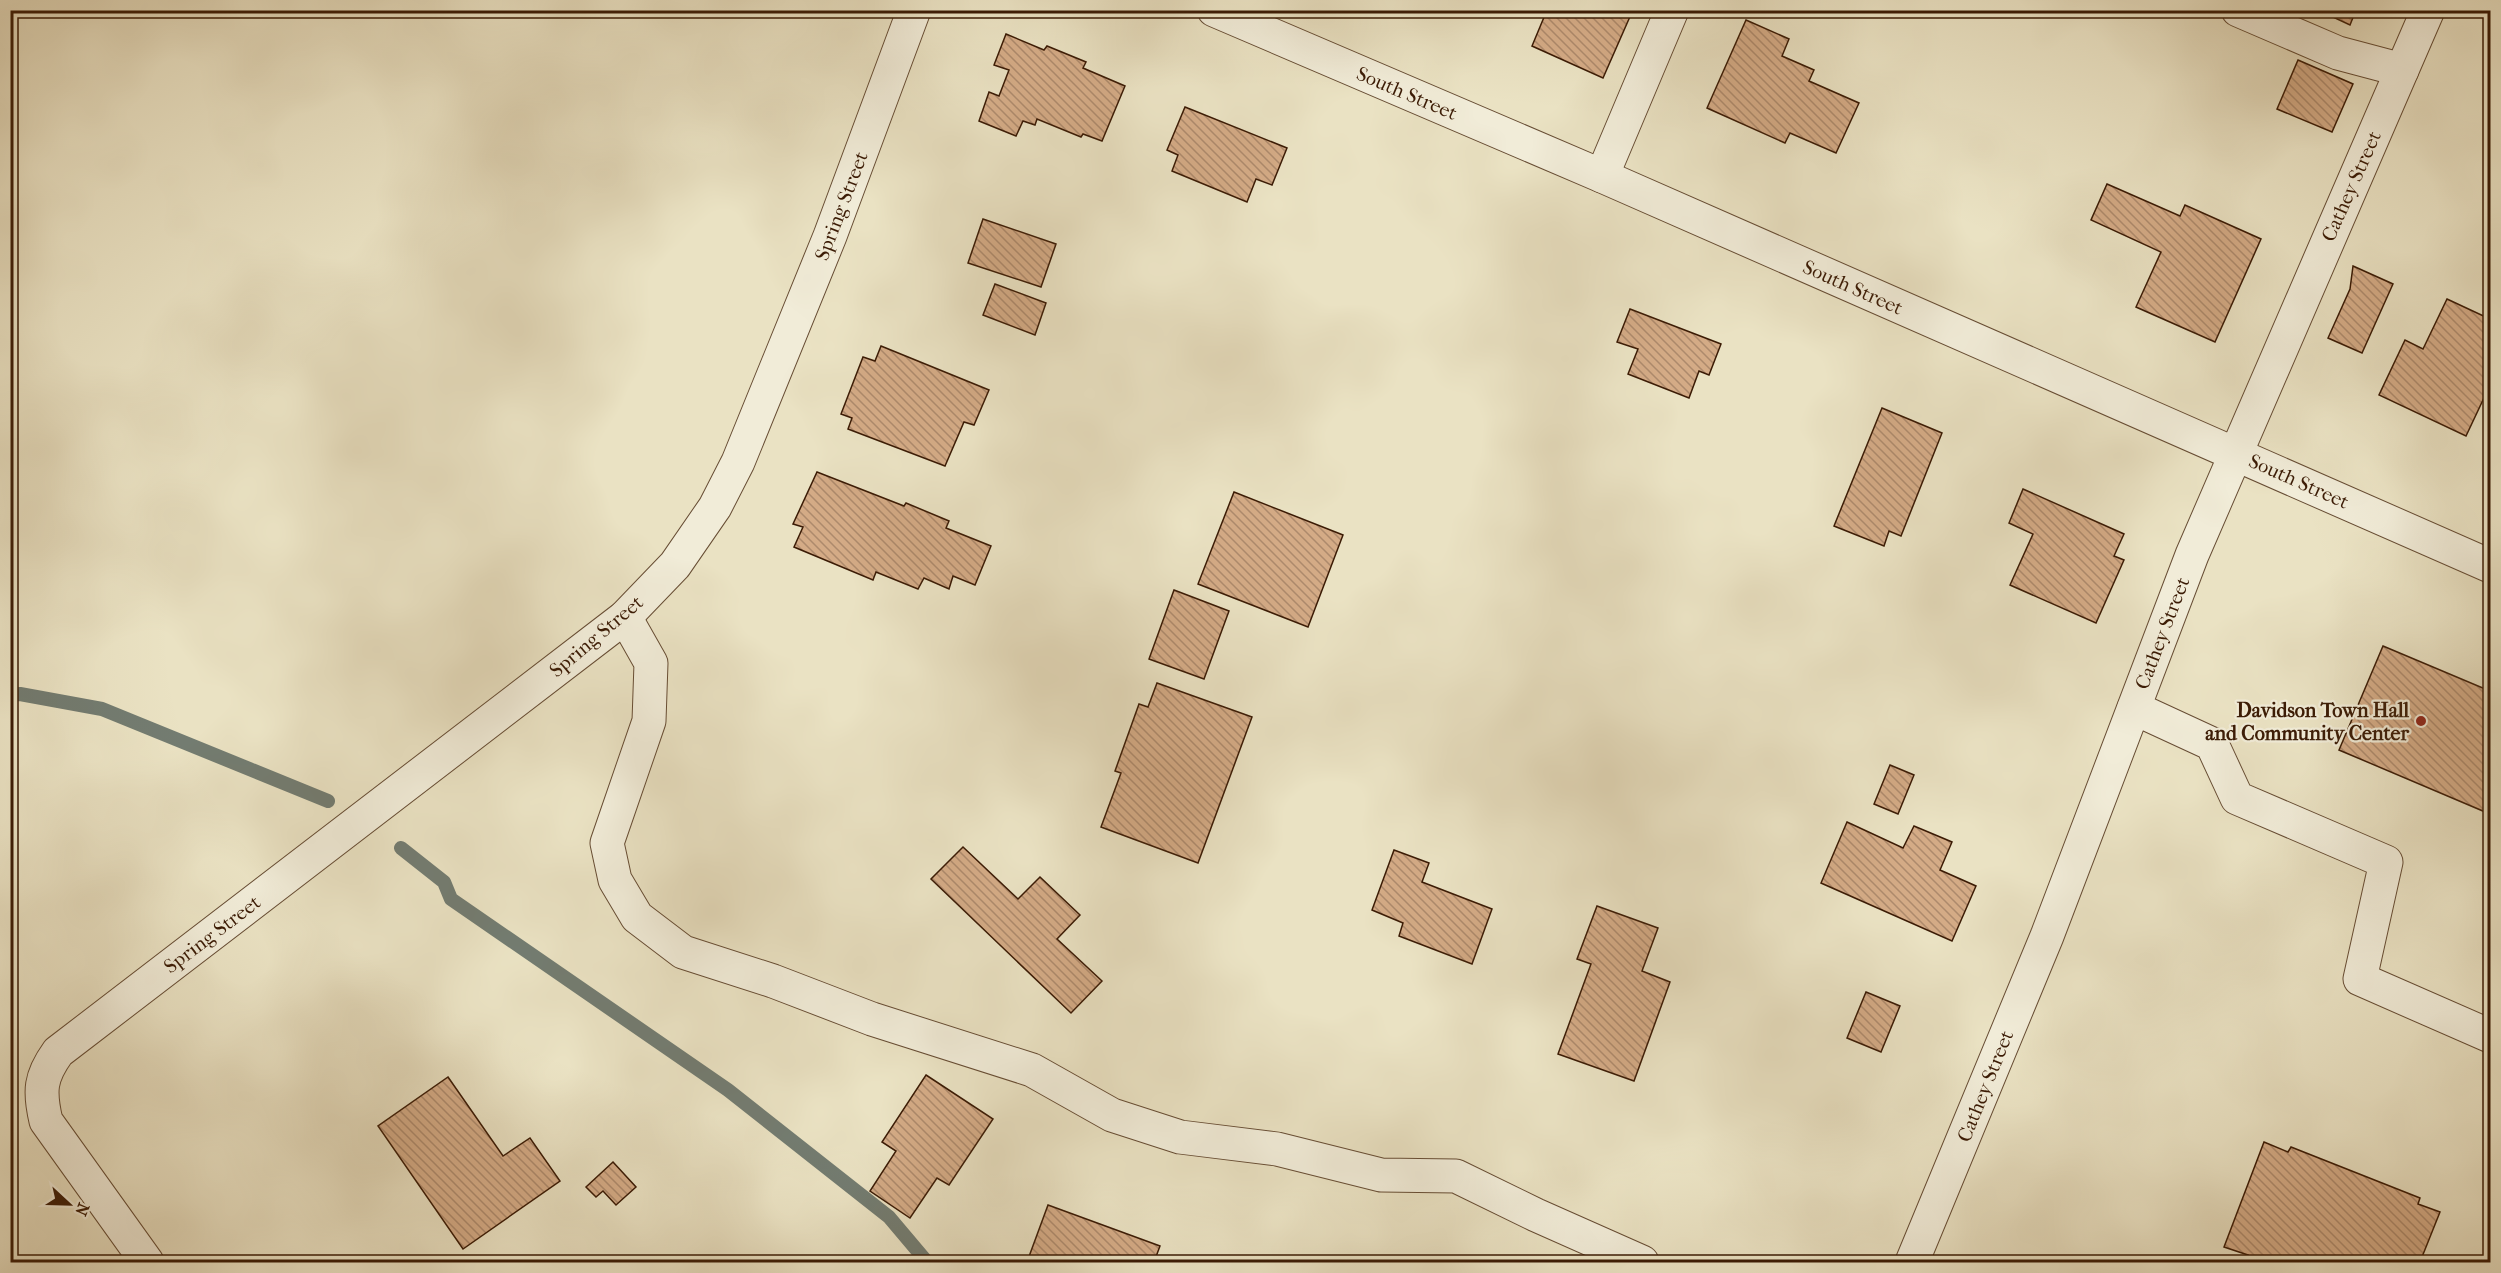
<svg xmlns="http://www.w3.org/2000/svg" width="2501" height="1273" font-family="'IM FELL French Canon',serif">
<defs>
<pattern id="building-back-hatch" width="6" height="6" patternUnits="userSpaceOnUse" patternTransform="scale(1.5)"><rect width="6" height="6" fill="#d4ab86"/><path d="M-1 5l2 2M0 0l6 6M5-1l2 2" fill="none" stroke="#ad8a6c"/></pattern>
</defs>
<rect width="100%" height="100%" fill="#eae2c3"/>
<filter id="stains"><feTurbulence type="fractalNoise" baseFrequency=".00333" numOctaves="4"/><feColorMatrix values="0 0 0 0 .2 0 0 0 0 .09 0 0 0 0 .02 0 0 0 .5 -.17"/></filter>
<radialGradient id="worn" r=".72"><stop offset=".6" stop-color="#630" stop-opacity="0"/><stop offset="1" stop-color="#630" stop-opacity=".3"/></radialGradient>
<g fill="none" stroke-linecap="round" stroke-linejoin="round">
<g stroke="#737c71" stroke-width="14">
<path d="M10 695 20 694 102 709 328 801"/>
<path d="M401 848 444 882 451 899 728 1090 889 1217 927 1262"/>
</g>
</g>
<g fill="url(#building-back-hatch)" stroke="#3b1b05" stroke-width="1.5">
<path d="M1547 10 1632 12 1603 78 1532 46Z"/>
<path d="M2318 10H2356L2350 25Z"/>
<path d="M1746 20 1789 39 1782 56 1814 70 1809 81 1859 103 1836 153 1790 133 1785 143 1707 108Z"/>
<path d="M1006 34 1044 50 1047 46 1086 62 1083 68 1125 86 1102 141 1083 134 1081 137 1037 119 1035 125 1023 121 1016 136 979 121 989 92 999 96 1009 70 994 65Z"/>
<path d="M2298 60 2353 84 2332 132 2277 109Z"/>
<path d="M1185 107 1287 148 1272 185 1256 179 1247 202 1172 171 1178 155 1167 150Z"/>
<path d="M2107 184 2180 216 2185 205 2261 239 2215 342 2136 307 2161 252 2091 220Z"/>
<path d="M983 219 1056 244 1041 287 968 263Z"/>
<path d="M2353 266 2393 284 2362 353 2328 338 2350 289Z"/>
<path d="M995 284 1046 303 1035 335 983 315Z"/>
<path d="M2447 299 2490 319V385L2466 436 2379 395 2405 340 2423 349Z"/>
<path d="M1630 309 1721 344 1709 375 1699 371 1689 398 1628 374 1638 349 1617 342Z"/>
<path d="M881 346 989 390 974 425 964 422 945 466 848 429 852 418 841 414 863 357 875 361Z"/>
<path d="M1882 408 1942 433 1901 536 1889 531 1884 546 1834 526Z"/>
<path d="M817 472 904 506 906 503 949 521 946 528 991 546 975 585 953 576 949 589 924 578 918 589 876 572 873 580 794 547 803 527 793 524Z"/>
<path d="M2023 489 2124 534 2114 556 2124 560 2096 623 2010 585 2033 534 2009 523Z"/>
<path d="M1234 492 1343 535 1308 627 1198 584Z"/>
<path d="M1174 590 1229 611 1204 679 1149 659Z"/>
<path d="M2383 646 2490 691V814L2339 750Z"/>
<path d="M1157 683 1252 717 1198 863 1101 827 1121 773 1115 771 1139 704 1148 707Z"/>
<path d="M1890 765 1914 775 1898 814 1874 804Z"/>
<path d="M1847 822 1903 848 1914 826 1952 842 1940 870 1976 886 1952 941 1821 883Z"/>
<path d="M963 847 1018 899 1040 877 1080 915 1057 939 1102 981 1071 1013 931 879Z"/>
<path d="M1394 850 1429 863 1422 882 1492 909 1472 964 1399 936 1403 923 1372 910Z"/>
<path d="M1597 906 1658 928 1642 971 1670 982 1634 1081 1558 1054 1591 964 1577 959Z"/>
<path d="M1866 992 1900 1006 1881 1052 1847 1038Z"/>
<path d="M926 1075 993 1119 949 1185 937 1178 910 1218 870 1191 896 1151 882 1142Z"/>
<path d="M448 1077 503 1156 530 1138 560 1181 463 1249 378 1126Z"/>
<path d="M2264 1142 2288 1152 2291 1147 2420 1198 2418 1204 2440 1212 2420 1262H2249L2245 1261 2248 1255 2224 1247Z"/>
<path d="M613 1162 636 1187 616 1205 603 1191 596 1197 586 1187Z"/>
<path d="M1048 1205 1160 1246 1154 1262H1027Z"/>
</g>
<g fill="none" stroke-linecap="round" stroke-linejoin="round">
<defs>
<g id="minor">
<path d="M1214 10 1602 176 2490 566"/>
<path d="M2238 10 2338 53 2402 70"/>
<path d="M1602 176 1672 10"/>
<path d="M625 617 651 663 649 721 607 843 615 880 637 917 683 952 773 981 872 1019 1032 1070 1112 1115 1180 1137 1277 1149 1381 1175 1456 1176 1536 1215 1642 1262"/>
<path d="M2134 708 2212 744 2237 798 2386 862 2360 979 2490 1036"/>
<path d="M147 1262 46 1121C39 1091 40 1077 58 1052L625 617 675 565 715 507 738 462 830 236 914 10"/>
<path d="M1912 1262 2047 936 2192 555 2428 10"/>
</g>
</defs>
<use href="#minor" stroke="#674d34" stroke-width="35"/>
<use href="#minor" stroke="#f1ecd8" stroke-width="33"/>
</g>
<circle fill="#8f2418" stroke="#f1ecd8" stroke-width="2" cx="2421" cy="721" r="6"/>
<g text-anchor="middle" stroke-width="4.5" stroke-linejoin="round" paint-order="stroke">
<g font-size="20" fill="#3b1b05" stroke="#f1ecd8">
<text transform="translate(1407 93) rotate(23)" y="7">South Street</text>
<text transform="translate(2351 186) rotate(-66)" y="7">Cathey Street</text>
<text transform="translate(841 206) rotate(-69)" y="7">Spring Street</text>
<text transform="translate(1853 287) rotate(24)" y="7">South Street</text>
<text transform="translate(2299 481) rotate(24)" y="7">South Street</text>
<text transform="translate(2162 633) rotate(-69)" y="7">Cathey Street</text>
<text transform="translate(596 636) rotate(-40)" y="7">Spring Street</text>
<text transform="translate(212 934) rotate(-37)" y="7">Spring Street</text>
<text transform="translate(1985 1086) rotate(-68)" y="7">Cathey Street</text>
</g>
<g font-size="20" font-weight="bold" fill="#3b1b05" stroke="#f1ecd8" text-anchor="end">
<text x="2409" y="717">Davidson Town Hall<tspan x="2409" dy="23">and Community Center</tspan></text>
</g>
</g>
<rect width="2501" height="1273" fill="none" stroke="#eae2c3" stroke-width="36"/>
<rect x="12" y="12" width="2477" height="1249" fill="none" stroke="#3b1b05" stroke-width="3"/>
<rect x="18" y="18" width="2465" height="1237" fill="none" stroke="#3b1b05" stroke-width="1.5"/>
<g transform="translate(69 1204) rotate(112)" stroke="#f1ecd8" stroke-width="4.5" paint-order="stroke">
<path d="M0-4.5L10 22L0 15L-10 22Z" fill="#3b1b05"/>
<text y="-9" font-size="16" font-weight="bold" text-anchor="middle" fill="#3b1b05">N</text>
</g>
<rect width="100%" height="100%" filter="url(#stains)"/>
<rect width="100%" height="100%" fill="url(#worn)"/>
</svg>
